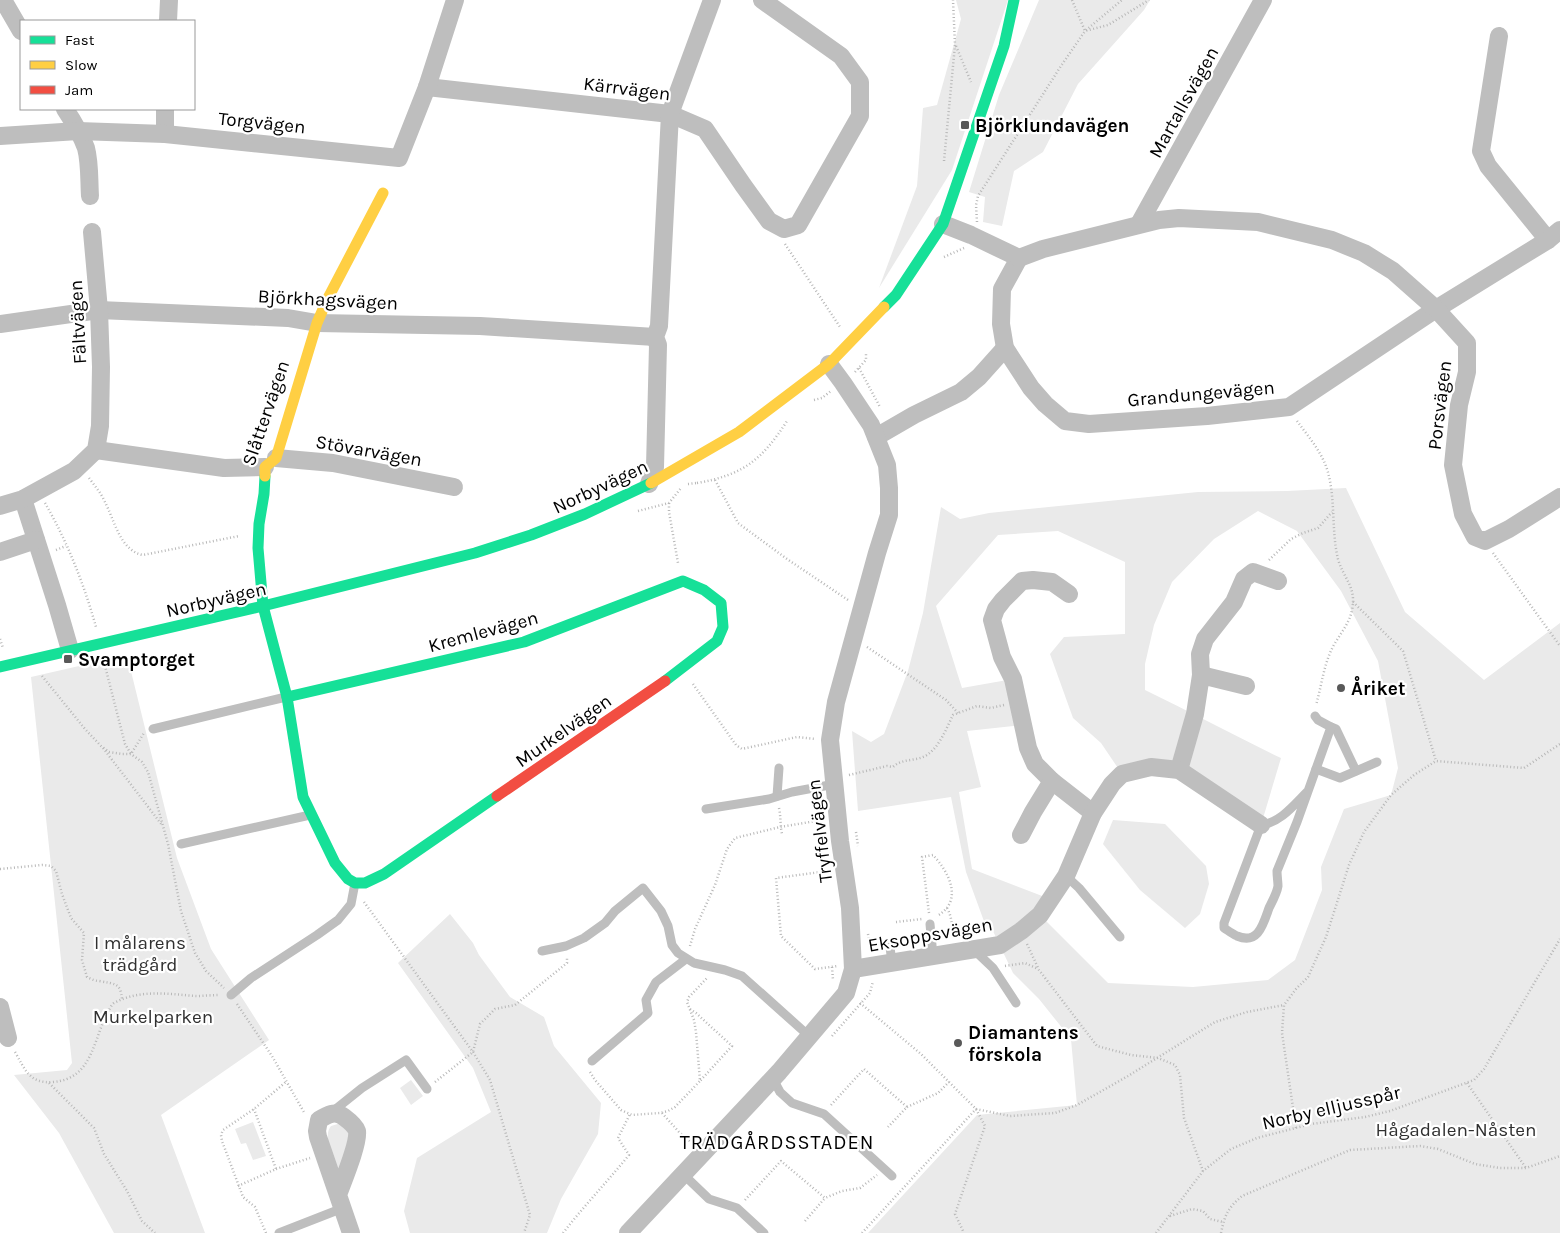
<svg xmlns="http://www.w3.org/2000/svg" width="1560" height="1233" font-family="Karla,sans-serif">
<rect width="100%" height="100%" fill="#fff"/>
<g fill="#eaeaea" fill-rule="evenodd">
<path d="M956 0H1008L952 170 879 288 917 186 923 108 937 105 961 19Z"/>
<path d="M1039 0H1150L1144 10 1078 84 1043 152 1014 171 1002 226 983 222 985 197 969 192 999 95Z"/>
<path d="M1346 488 1405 612 1484 680 1560 623V1233H868L977 1115 1077 1105 1071 1039 1039 999 1013 973 993 931 985 924 966 872 951 797 858 811 852 731 871 742 884 734 908 671 923 613 941 507 960 519 989 513 1198 492 1287 491ZM1258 511 1297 531 1341 591 1378 661 1398 768 1391 795 1344 809 1321 867 1322 890 1295 960 1268 980 1193 987 1108 983 1040 915 1050 899 972 869 959 792 981 787 967 731 1023 725 1013 679 962 688 936 606 998 535 1058 531 1125 562V634L1064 637 1050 654 1073 718 1101 743 1122 774 1179 770 1261 825 1281 758C1235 736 1191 712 1145 690V664L1154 625 1172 582 1214 539Z"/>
<path d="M127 655 177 858 211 949 269 1040 161 1115 205 1233H114L59 1133 14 1075 67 1070 72 1063 31 677Z"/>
<path d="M1113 820 1165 824 1206 866 1209 884 1200 914 1185 928 1140 890 1103 844Z"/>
<path d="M450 914 473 943 479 955 510 997 544 1017 554 1046 601 1103 598 1134 561 1199 547 1233H410L404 1211 417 1158 491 1112 473 1068 398 963Z"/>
<path d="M411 1080 423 1096 411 1105 400 1088Z"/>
<path d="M253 1122 266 1156 253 1160 246 1143 241 1144 235 1129Z"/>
<path d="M341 1123 350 1133 340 1169H338C334 1157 322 1137 331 1126Z"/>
</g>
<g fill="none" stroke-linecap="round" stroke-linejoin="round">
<g stroke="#b8b8b8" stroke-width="2.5" stroke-dasharray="1 2.5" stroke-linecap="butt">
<path d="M1072 0 1085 31 1108 25 1149 0"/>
<path d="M956 46 971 82"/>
<path d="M944 161 955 45 953 0"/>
<path d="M977 222 976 205 978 196 1061 66 1085 31 1122 0"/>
<path d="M785 244 840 327"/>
<path d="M944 257 964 248"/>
<path d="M859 368 880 407"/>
<path d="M855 372 866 360V354"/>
<path d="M814 400 822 398 831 391"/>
<path d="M1297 421C1308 436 1321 451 1327 469 1336 498 1331 530 1338 559 1343 578 1357 587 1352 610 1349 626 1336 638 1330 653 1323 670 1321 688 1316 705"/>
<path d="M89 478C95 486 101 493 105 502 114 519 120 551 143 555L239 536"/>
<path d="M715 480 738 523 787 559 848 600"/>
<path d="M697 483C743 475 762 460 787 421"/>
<path d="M688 484 697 483"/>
<path d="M45 503C67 541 84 584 96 627"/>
<path d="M669 503V512L678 563"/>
<path d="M638 511 669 503 681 488"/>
<path d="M56 550 66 546"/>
<path d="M1493 553 1560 646"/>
<path d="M1269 560 1291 539 1303 533 1318 528 1332 512"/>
<path d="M1353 602 1403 651 1436 761"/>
<path d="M0 639 3 648"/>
<path d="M867 647 946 700 958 713"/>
<path d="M104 662 125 744 131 754 144 733"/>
<path d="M42 676 85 729 101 746 109 752 122 754H131L142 762 148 772 168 844 181 911 195 953 206 971 224 988"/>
<path d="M693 684 736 745 742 749 797 737 816 739"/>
<path d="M103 748 162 825"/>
<path d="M849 775 887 766 893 767C901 759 913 761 923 757 938 751 946 729 953 715L977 706 991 708 1004 705"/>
<path d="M779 808C781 817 780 825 782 834"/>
<path d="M856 832 858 846"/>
<path d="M0 869 42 865 51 866 56 871 62 894 71 918 84 933 82 960 87 977C91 979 95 981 99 981 114 984 121 982 122 1000"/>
<path d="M828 871 776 878 781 936 815 969 838 966"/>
<path d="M364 902 473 1052 490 1080 530 1215 524 1233"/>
<path d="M947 908C952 917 952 925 952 935H947"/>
<path d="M929 913 922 857 933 855C949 872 964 901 937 916"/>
<path d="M896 922 922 919"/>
<path d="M868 934 871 951"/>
<path d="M1027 944 1039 970 1097 1046 1131 1055 1158 1058 1175 1065 1180 1075 1184 1118 1203 1171"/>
<path d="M690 946 695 929 715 885 727 849 735 838 780 827 822 820"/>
<path d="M1005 966 1025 963 1038 969"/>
<path d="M832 967 833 980"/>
<path d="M860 1003 921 1054 976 1109 985 1126 955 1214 964 1233"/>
<path d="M237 1004 272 1056 305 1114"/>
<path d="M690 1009 696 1013 732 1046 700 1081"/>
<path d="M832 1036 870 993 873 981"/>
<path d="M15 1052C25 1069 29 1084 53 1082 93 1079 93 1039 108 1012 110 1009 111 1005 114 1003 140 989 168 994 196 996 204 996 212 995 219 995"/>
<path d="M590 1072 595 1080 621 1110 632 1115 660 1113 668 1111 675 1107 700 1081 696 1032 694 1020 687 1002 689 997 707 978"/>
<path d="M435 1082 473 1052 480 1024 495 1009 515 1005 567 963V957"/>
<path d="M49 1083 94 1128 104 1154 127 1191 142 1221 155 1233"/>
<path d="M1467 1083 1526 1168"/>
<path d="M831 1105 864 1069 907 1107 888 1127"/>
<path d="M907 1107 938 1093 949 1082"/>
<path d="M976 1109 1010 1116 1055 1113 1077 1105 1128 1076 1215 1022 1247 1012 1284 1005"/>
<path d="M662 1113 679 1132 691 1142"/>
<path d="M1296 1128 1282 1033 1284 1005 1296 989 1308 977 1326 937 1349 865 1364 832 1391 795 1414 775 1436 761 1524 768 1560 744"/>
<path d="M276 1169 310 1158"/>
<path d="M238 1186 276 1169 254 1109"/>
<path d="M745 1200 781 1161 825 1198 842 1191 860 1188 877 1175"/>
<path d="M1170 1216 1192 1209 1203 1211 1210 1219 1223 1222"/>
<path d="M805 1221 825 1198"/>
<path d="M266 1233 255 1207 243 1197 222 1141 221 1135 223 1130 254 1109 287 1081"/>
<path d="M563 1233C584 1206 607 1182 629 1155L618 1138 630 1114"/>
<path d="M862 1233 976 1109"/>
<path d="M1156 1233 1203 1171 1231 1149 1257 1138 1311 1124 1365 1117 1390 1111 1474 1080 1484 1069 1560 939"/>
<path d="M1221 1233C1225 1214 1228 1208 1242 1196L1350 1150 1420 1146 1438 1149 1475 1164 1500 1168H1526L1560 1156"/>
</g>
<g stroke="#bebebe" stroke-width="9">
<path d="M1331 727 1336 729 1356 771"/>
<path d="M153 729 286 697"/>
<path d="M1316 769 1340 778 1377 762"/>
<path d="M1307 792C1294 805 1280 823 1261 825L1224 923V928C1228 931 1232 933 1237 936 1258 945 1263 925 1269 908 1272 902 1277 893 1278 886 1278 882 1277 876 1277 871L1297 822 1331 727 1318 720 1315 716"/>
<path d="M777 796 779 768"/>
<path d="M706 809 769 799 792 792 835 784"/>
<path d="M181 844 310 815"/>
<path d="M1066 876 1079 888 1120 937"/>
<path d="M930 924 933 956"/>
<path d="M890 947 892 963"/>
<path d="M973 949 993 968 1016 1003"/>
<path d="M542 951 566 946 584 938 605 923 615 911 643 888 661 911 668 926 672 945 678 953 694 963 725 970 742 976 809 1036"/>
<path d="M231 995 251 978 317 935 338 920 351 904 355 883"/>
<path d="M592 1061 648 1013 646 1000 656 982 686 959"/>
<path d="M773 1079 780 1092 792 1103 824 1114 892 1176"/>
<path d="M332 1112 362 1088 406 1060 427 1089"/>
<path d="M684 1175 709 1199 737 1208 764 1233"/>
<path d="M279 1233 343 1208"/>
</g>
<g stroke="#bebebe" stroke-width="18">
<path d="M3 0 21 31"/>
<path d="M168 21 169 0"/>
<path d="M1499 36 1481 151 1488 166 1548 240"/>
<path d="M427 87 670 114 705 129 743 185 769 221 784 229 798 225 860 116V82L841 56 762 0"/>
<path d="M65 109C73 121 81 134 86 148 90 163 89 181 90 196"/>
<path d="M165 134V109"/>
<path d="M0 136 78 131 165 134 399 158 427 87 455 0"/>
<path d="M943 224 971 235 1019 258 1002 289 1001 324 1005 348 1031 388 1045 404 1065 421 1089 424 1207 416 1289 407 1436 309 1548 240 1560 230"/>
<path d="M1139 224 1263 0"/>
<path d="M1019 258 1043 249 1159 220 1179 218 1258 222 1332 240 1364 253 1393 271 1436 309 1467 343V372L1459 405 1453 465 1463 514 1475 537 1485 541 1509 529 1560 497"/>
<path d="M0 324 99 310 288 318 317 323 480 326 655 337"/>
<path d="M876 437 914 415 961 392 979 377 1005 348"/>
<path d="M96 450 224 468 265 467"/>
<path d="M276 458 333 463 454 487"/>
<path d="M649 484 655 467 658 345 655 337 659 326 670 114 712 0"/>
<path d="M23 499 57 605 70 650"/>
<path d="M0 506 23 499 74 471 96 450 100 426 101 367 99 310 92 232"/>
<path d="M0 552 36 540"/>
<path d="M1069 594 1052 582 1033 580 1022 581 1003 600 996 609 992 620 1002 657 1013 679 1028 748 1035 764 1052 781 1093 813"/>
<path d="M1201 675 1200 654 1205 639 1234 602 1244 579 1253 572 1278 581"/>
<path d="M1179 770 1195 714 1201 675 1246 686"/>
<path d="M1021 835 1033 812 1052 781"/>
<path d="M853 969 1000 945 1021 931 1040 915 1066 876 1093 813 1112 784 1122 774 1151 767 1179 770 1261 825"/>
<path d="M0 1007 8 1038"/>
<path d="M338 1195C343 1181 359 1143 357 1131 355 1125 348 1120 344 1117 335 1110 327 1115 319 1120L317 1131 318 1137 351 1233"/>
<path d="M628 1233 779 1072 846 993 853 969 850 908 840 841 830 740 836 702 877 553 889 515V488L887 465 871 425 843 383 829 364"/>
</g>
<g stroke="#16e098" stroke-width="11">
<path d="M884 307 896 295 943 224 1004 46 1014 0"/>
<path d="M265 476 264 494 259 524 258 548 263 606 287 697 303 797 335 863 348 879 355 883H365L384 874 497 796"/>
<path d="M0 667 263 606 475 553 531 535 585 514 651 483"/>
<path d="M287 697 524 642 683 581 704 590 721 603 723 627 717 641 665 681"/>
</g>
<g stroke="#ffcf43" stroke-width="11">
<path d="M265 476V467L276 458 317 323 327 300 383 193"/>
<path d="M651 483 739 432 829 364 884 307"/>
</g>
<path stroke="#f24e42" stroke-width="11" d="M497 796 665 681"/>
</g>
<g fill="#595959" stroke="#fff" stroke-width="2">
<rect x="960" y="120" width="10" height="10" rx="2.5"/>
<rect x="63" y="654" width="10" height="10" rx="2.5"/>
<circle cx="1341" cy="688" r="5"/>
<circle cx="958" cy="1043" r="5"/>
</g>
<g text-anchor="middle" stroke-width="4.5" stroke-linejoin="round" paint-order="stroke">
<g font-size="19" fill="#000" stroke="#fff">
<text transform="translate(627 88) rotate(7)" y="7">Kärrvägen</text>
<text transform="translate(1183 102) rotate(-61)" y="7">Martallsvägen</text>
<text transform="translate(262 122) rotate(6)" y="7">Torgvägen</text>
<text transform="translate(328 299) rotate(3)" y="7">Björkhagsvägen</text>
<text transform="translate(77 322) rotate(-93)" y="7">Fältvägen</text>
<text transform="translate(1201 393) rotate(-5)" y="7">Grandungevägen</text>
<text transform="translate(1439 405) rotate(-83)" y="7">Porsvägen</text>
<text transform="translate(265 413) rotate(-71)" y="7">Slåttervägen</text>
<text transform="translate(369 450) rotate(10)" y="7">Stövarvägen</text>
<text transform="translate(600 486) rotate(-25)" y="7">Norbyvägen</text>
<text transform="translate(216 599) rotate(-13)" y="7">Norbyvägen</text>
<text transform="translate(483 631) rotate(-15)" y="7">Kremlevägen</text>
<text transform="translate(563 730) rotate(-35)" y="7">Murkelvägen</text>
<text transform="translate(819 831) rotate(-97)" y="7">Tryffelvägen</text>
<text transform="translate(930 934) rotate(-10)" y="7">Eksoppsvägen</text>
<text transform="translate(1331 1107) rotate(-13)" y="7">Norby elljusspår</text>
</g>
<g font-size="19" font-weight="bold" fill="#000" stroke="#fff" text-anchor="start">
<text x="975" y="132">Björklundavägen</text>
<text x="78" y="666">Svamptorget</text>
<text x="1351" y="695">Åriket</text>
<text x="968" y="1039">Diamantens<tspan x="968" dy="22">förskola</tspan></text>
</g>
<g font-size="19" fill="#303030" stroke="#fff">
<text x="140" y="949">I målarens<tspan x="140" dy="22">trädgård</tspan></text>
<text x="153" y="1023">Murkelparken</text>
<text x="1456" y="1136">Hågadalen-Nåsten</text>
</g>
<g font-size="20" letter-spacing="1" fill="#000" stroke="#fff">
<text x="777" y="1149">TRÄDGÅRDSSTADEN</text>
</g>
</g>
<rect x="20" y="20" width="175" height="90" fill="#ffffff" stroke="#999999"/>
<rect x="30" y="36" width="25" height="8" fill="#16e098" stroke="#999999"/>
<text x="65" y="45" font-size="15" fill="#000000">Fast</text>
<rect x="30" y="61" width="25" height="8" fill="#ffcf43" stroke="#999999"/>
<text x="65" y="70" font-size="15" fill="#000000">Slow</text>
<rect x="30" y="86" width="25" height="8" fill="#f24e42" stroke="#999999"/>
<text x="65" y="95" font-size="15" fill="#000000">Jam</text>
</svg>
